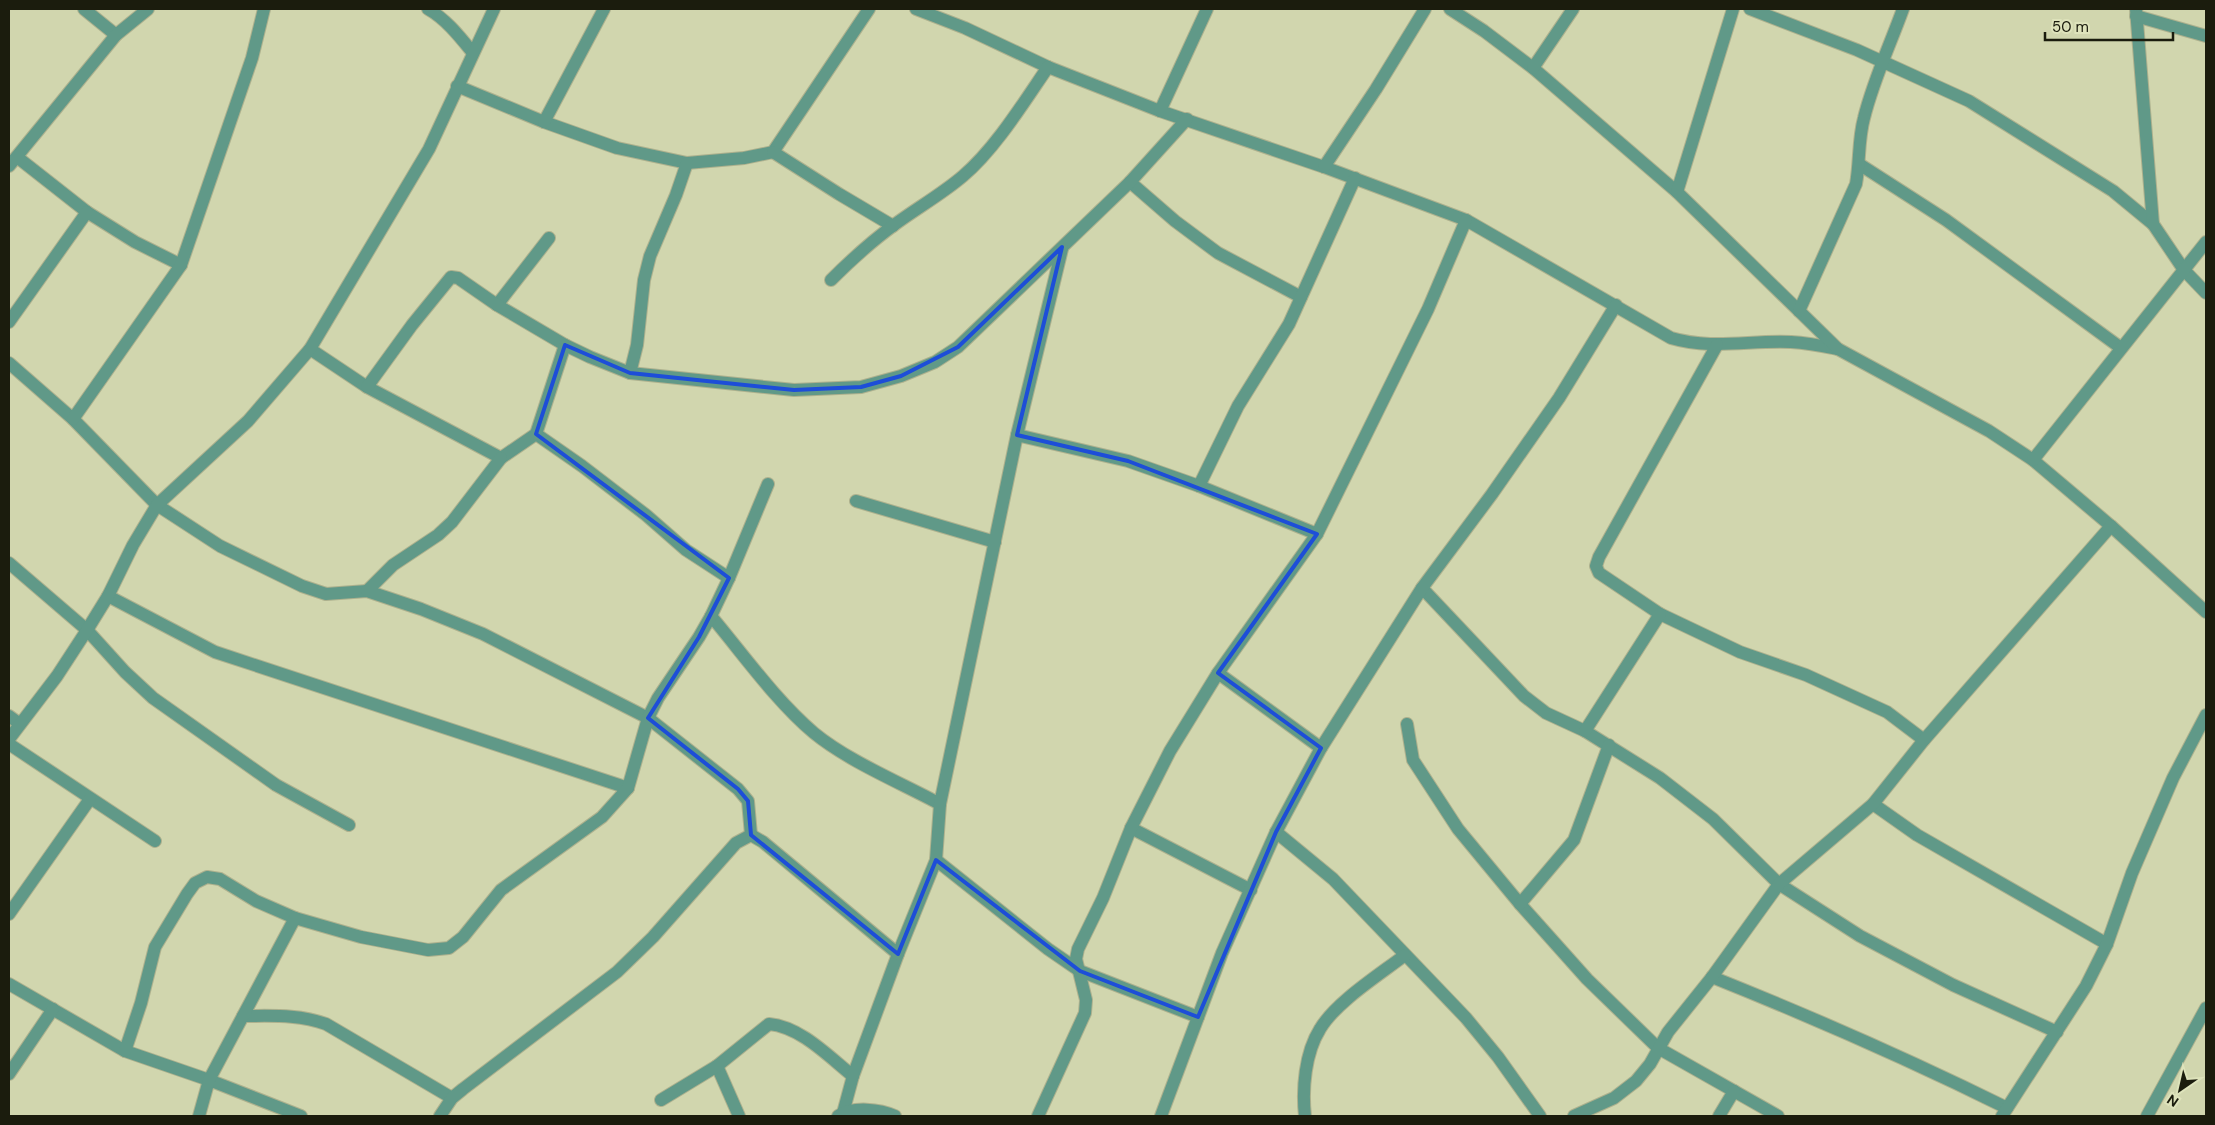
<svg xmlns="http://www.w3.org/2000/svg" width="2215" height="1125" font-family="'DM Sans',sans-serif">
<rect width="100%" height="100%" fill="#d1d6ae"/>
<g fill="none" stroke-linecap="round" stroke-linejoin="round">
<defs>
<g id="minor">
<path d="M84 9 116 35"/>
<path d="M428 9C446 19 460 37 473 53"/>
<path d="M916 9 965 28 1048 67 1160 111 1324 167 1466 220 1671 338C1712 350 1750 340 1791 342 1807 343 1823 346 1838 349"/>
<path d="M1450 9 1484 31 1533 68 1677 192 1838 349 1989 431 2033 460 2111 526 2206 612"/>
<path d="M1750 9 1857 50 1969 101 2113 191 2153 224"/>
<path d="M2136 9 2153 224 2184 270 2206 293"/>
<path d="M2136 16 2206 36"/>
<path d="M1533 68 1573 9"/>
<path d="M457 86 544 122 617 148 687 163 744 158 773 152 869 9"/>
<path d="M1160 111 1207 9"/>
<path d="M544 122 604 9"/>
<path d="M773 152 839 194 893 226"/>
<path d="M17 157 87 212 135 242 181 265"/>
<path d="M1859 164 1946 220 2121 348"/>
<path d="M9 166 116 35 148 9"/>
<path d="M1324 167 1376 89 1425 9"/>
<path d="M1130 182 1175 221 1218 253 1301 297"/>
<path d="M1677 192 1733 9"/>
<path d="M831 280C851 260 872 241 894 225 917 208 942 194 963 176 995 149 1024 102 1048 67"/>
<path d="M497 305 549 238"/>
<path d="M1799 311 1856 184C1860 162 1858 140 1864 118 1873 81 1890 45 1903 9"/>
<path d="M9 322 87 212"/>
<path d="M1717 345 1599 557 1596 566 1599 573 1660 614 1740 652 1806 675 1887 712 1924 740"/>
<path d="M310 349 367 387 501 458 536 434 582 466 646 515 686 550 729 578"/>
<path d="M9 363 73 419 157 505 220 546 302 586 326 594 367 591 421 609 483 634 648 718 738 789 748 801 751 835"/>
<path d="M630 373 637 345 644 280 650 256 676 195 687 163"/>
<path d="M367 387 412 325 451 277 458 278 497 305 565 345 590 357 630 373 794 390 861 387 901 376 935 362 958 347 1130 182 1187 119"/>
<path d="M73 419 181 265 252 58 264 9"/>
<path d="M536 434 565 345"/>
<path d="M1017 435 1128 461 1199 486 1317 534"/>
<path d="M2033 460 2206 242"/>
<path d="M1199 486 1238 406 1289 324 1355 178"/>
<path d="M856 501 995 542"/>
<path d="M9 563 87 630 125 672 153 698 276 785 349 825"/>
<path d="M1422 588 1524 696 1546 713 1585 731 1660 778 1713 819 1779 884 1860 936 1953 985 2057 1032"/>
<path d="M367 591 393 565 438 535 452 522 501 458"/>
<path d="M108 596 215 652 628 788"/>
<path d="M711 616C743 654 776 701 814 733 848 761 901 783 940 804"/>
<path d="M1218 673 1321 748"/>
<path d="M9 716 20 724"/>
<path d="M1407 724 1413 760 1458 829 1520 904 1587 979 1658 1048 1778 1116"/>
<path d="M1585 731 1660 614"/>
<path d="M9 739 57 676 87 630 108 596 133 545 157 505 248 421 310 349 429 149 494 9"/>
<path d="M9 744 155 841"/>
<path d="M1873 804 1917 835 2107 944"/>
<path d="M1131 828 1251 890"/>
<path d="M1276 832 1333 879 1466 1018 1498 1057 1540 1116"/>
<path d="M936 860 1048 949 1080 971 1198 1017"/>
<path d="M1520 904 1574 840 1609 745"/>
<path d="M9 914 90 799"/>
<path d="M1712 977C1812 1017 1910 1060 2007 1108"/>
<path d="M9 984 125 1051 209 1080 301 1116"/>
<path d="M243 1016C272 1016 299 1014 326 1024L452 1098"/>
<path d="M125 1051 141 1003 155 947 187 894 195 883 207 877 220 879 256 901 295 918 361 937 428 950 449 948 463 937 501 890 602 817 628 788 648 718 658 698 699 637 711 616 729 578 768 484"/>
<path d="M717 1066 739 1116"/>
<path d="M9 1074 53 1009"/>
<path d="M661 1100 717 1066 769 1024C801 1027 828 1056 853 1076"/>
<path d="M843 1113 853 1076 898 954 936 860 940 804 1017 435 1062 249"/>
<path d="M199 1116 209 1080 295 918"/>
<path d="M440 1116 452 1098 463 1089 617 972 653 937 736 843 751 835 763 842 898 954"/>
<path d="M838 1116C853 1106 880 1109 895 1116"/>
<path d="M1038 1116 1085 1013 1086 1000 1076 959 1078 949 1103 898 1131 828 1170 751 1218 673 1317 534 1428 309 1466 220"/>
<path d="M1161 1116 1222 953 1276 832 1321 748 1422 588 1492 494 1559 398 1616 305"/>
<path d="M1305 1116C1302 1089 1305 1053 1320 1029 1336 1002 1379 975 1405 955"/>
<path d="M1574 1116 1614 1098 1636 1081 1650 1064 1668 1032 1712 977 1779 884 1873 804 1924 740 2111 526"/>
<path d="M1719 1116 1734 1091"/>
<path d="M2002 1116 2086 986 2107 944 2132 873 2173 778 2206 715"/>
<path d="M2147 1116 2206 1008"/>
</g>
</defs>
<use href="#minor" stroke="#adb18e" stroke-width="14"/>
<use href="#minor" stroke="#609988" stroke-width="12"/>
</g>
<path fill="none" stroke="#1d4ed8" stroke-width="4" stroke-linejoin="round" d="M1062 247 1017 435 1128 461 1317 534 1218 673 1321 748 1276 832 1198 1017 1080 971 936 860 898 954 751 835 748 801 738 789 648 718 699 637 729 578 536 434 565 345 630 373 794 390 861 387 901 376 958 347Z"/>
<rect width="2215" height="1125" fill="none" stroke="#1b1c0d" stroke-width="20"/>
<g transform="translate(2180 1090) rotate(214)" stroke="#dee3bb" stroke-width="4" paint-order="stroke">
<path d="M0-4L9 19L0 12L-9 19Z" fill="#1b1c0d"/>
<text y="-8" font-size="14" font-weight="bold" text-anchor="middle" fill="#1b1c0d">N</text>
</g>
<path d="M2045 32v8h128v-8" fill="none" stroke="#1b1c0d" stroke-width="2.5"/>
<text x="2052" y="32" font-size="15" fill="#1b1c0d" stroke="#dee3bb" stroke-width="4" paint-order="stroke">50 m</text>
</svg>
